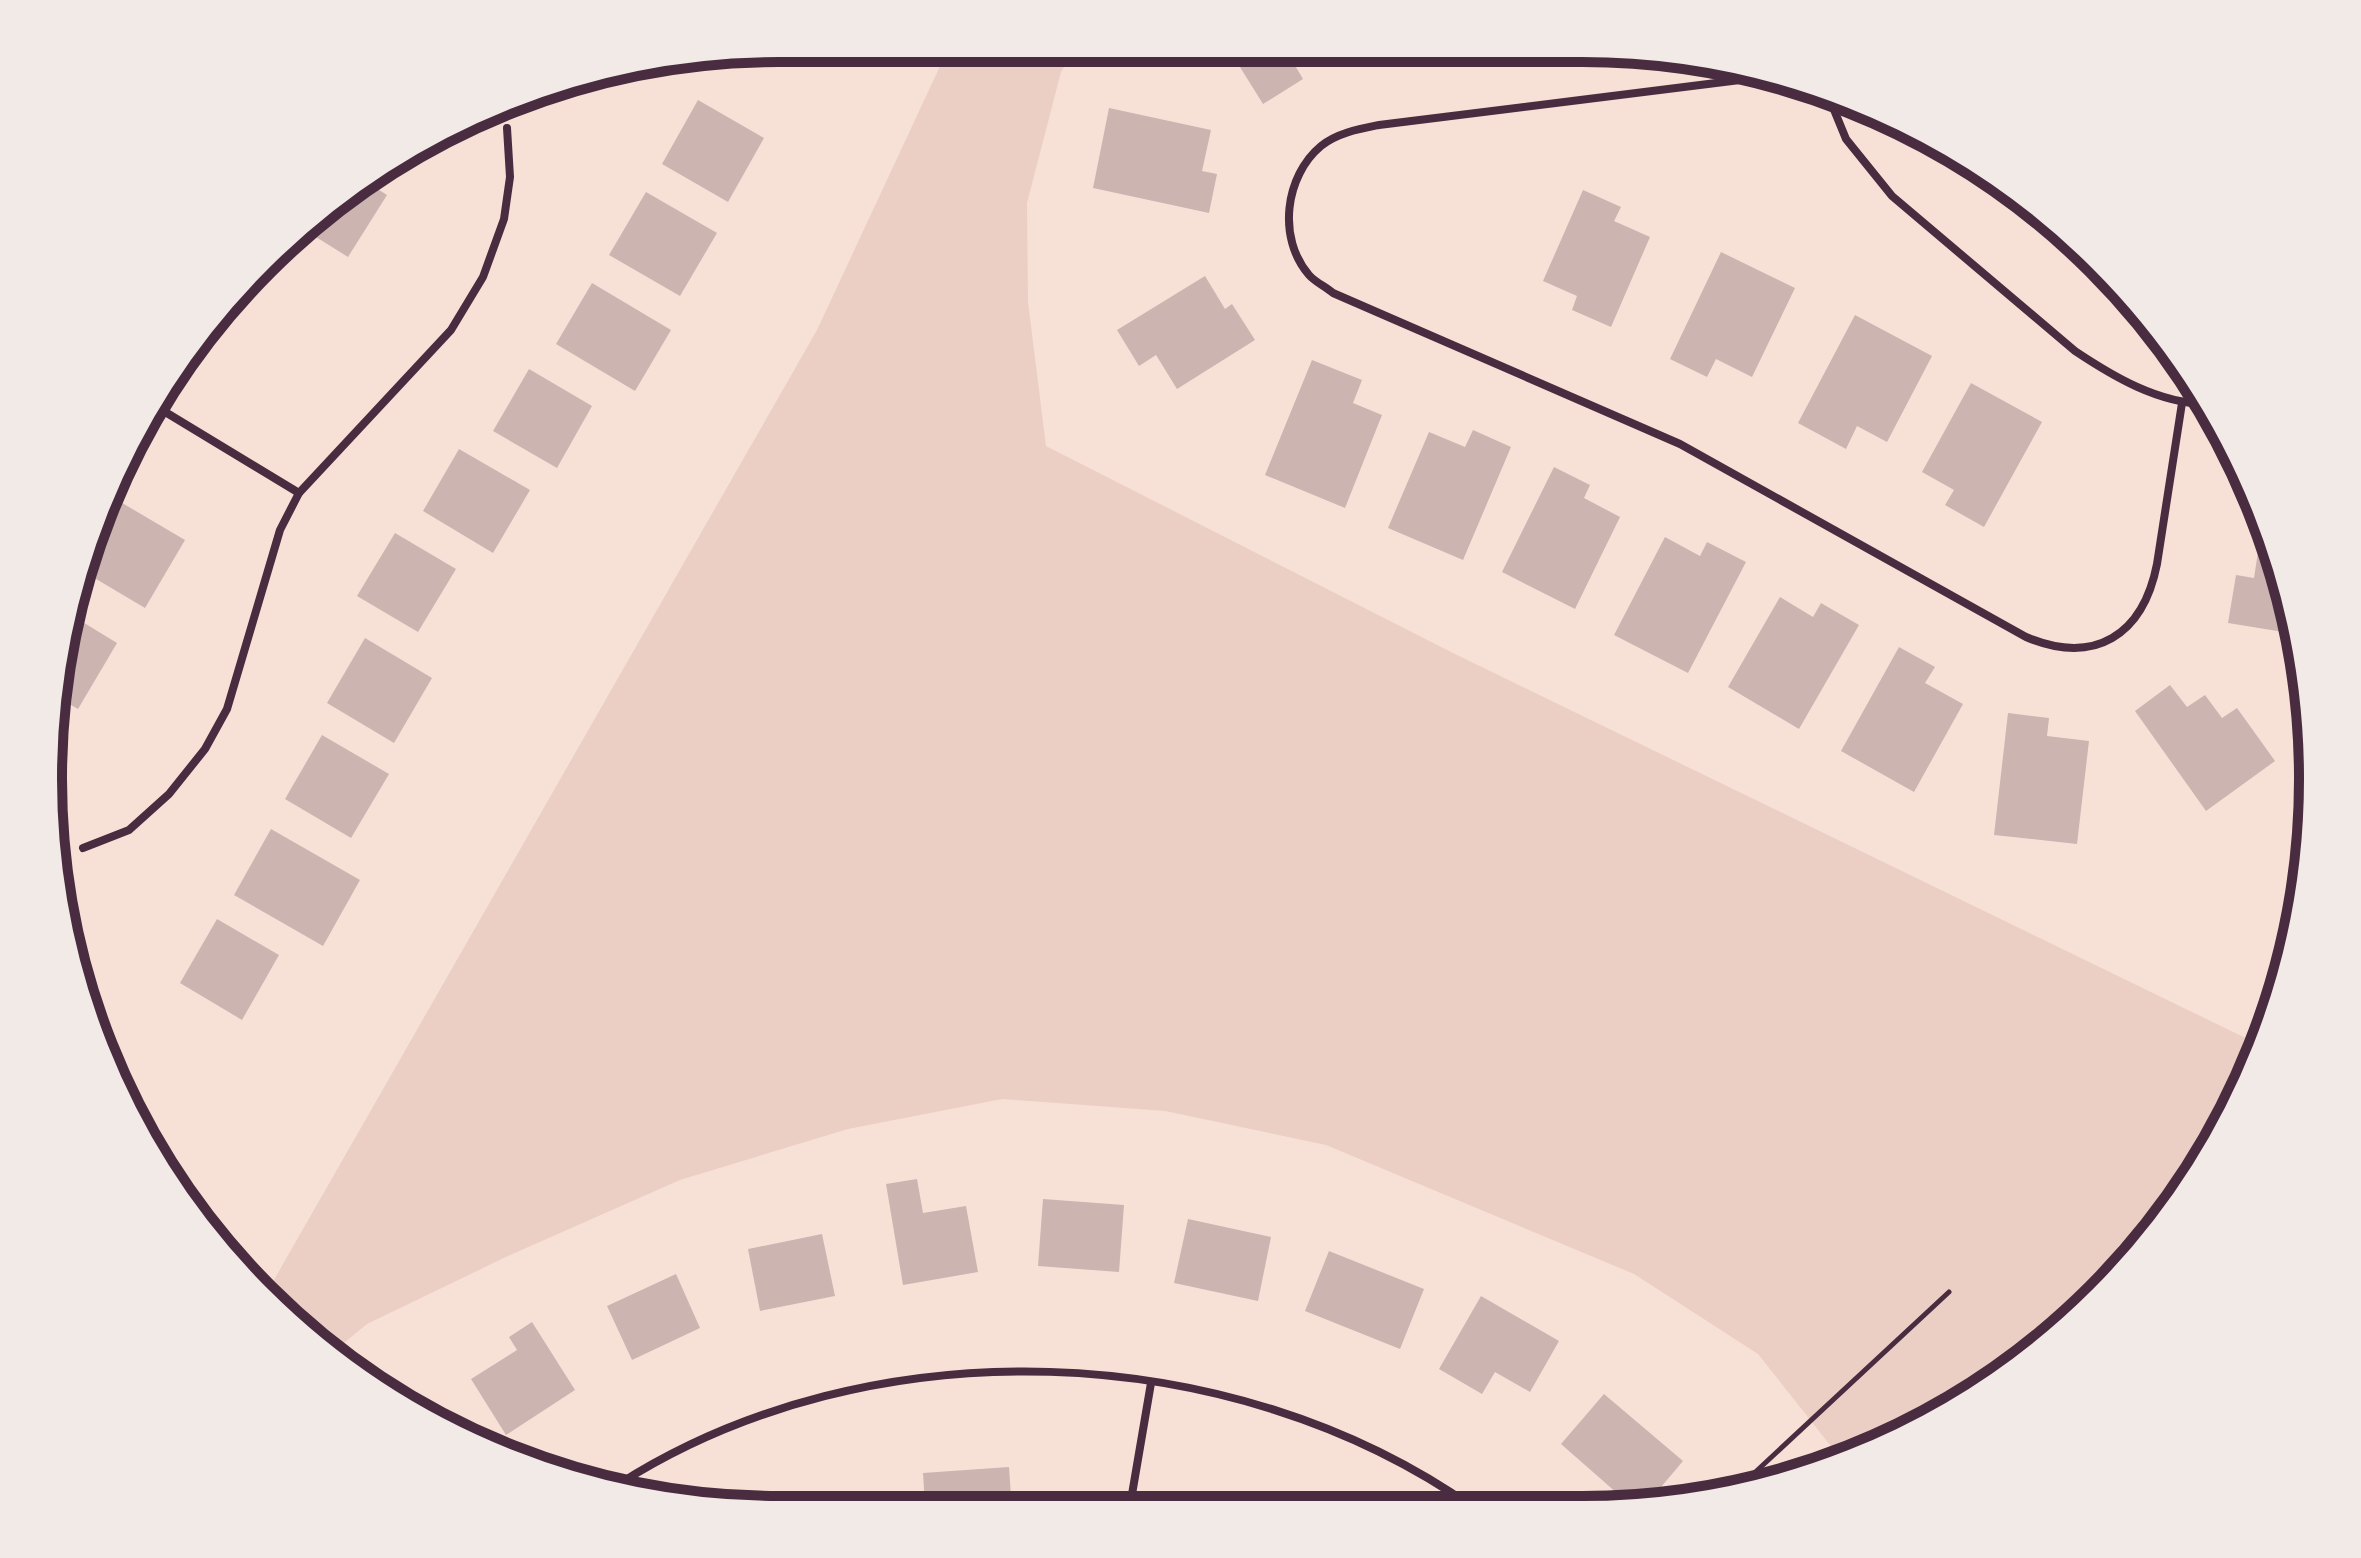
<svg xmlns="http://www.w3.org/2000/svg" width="2361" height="1558" font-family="'Zilla Slab',serif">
<rect width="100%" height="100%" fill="#f7e1d7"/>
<path fill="#ebcfc5" d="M948 49 1075 50 1061 72 1027 203 1028 302 1046 446 1453 653 2260 1045 2215 1145 2131 1261 2027 1359 1905 1435 1841 1459 1758 1354 1634 1274 1326 1145 1165 1111 1002 1099 848 1129 680 1180 508 1256 367 1324 333 1352 297 1328 267 1292 817 330Z"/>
<g fill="#ccb4b1">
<path d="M1230 51 1295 52H1310L1293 62 1303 79 1263 104Z"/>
<path d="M698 100 764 138 728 202 662 164Z"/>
<path d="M1109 108 1211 130 1202 171 1217 174 1209 213 1093 188Z"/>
<path d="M363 180 387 195 348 257 308 232Z"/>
<path d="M1583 190 1621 207 1614 221 1650 237 1611 327 1572 310 1577 296 1543 281Z"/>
<path d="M646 192 717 233 680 296 609 255Z"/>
<path d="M1721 252 1795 288 1752 377 1716 359 1707 377 1670 359Z"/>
<path d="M1205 276 1225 309 1232 304 1255 340 1177 389 1156 355 1139 366 1117 330Z"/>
<path d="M592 283 671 330 635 391 556 344Z"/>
<path d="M1855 315 1932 356 1887 442 1857 426 1846 449 1798 423Z"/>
<path d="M1312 360 1362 380 1353 403 1382 415 1345 508 1265 475Z"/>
<path d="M529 369 592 406 557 468 493 431Z"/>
<path d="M1971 383 2042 422 1984 527 1945 505 1954 490 1922 472Z"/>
<path d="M1473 430 1511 447 1463 560 1388 528 1429 432 1465 447Z"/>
<path d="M459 449 530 490 493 553 423 511Z"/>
<path d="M1554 467 1590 485 1584 498 1620 517 1575 609 1502 572Z"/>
<path d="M112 497 185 540 145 608 86 573 99 521Z"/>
<path d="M395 533 456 569 418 632 357 596Z"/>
<path d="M1665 537 1700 556 1707 542 1746 562 1688 673 1614 635Z"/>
<path d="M2260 539 2270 541 2288 590 2295 634 2228 623 2236 575 2254 578Z"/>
<path d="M1780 597 1813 617 1821 603 1859 625 1799 729 1728 687Z"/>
<path d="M76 618 117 643 78 709 57 697Z"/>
<path d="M365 638 432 678 394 743 327 703Z"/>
<path d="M1899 647 1935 667 1925 683 1963 704 1914 792 1841 751Z"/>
<path d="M2170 685 2187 707 2205 695 2222 718 2237 708 2275 761 2206 811 2135 711Z"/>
<path d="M2008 713 2049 718 2047 736 2089 741 2077 844 1994 835Z"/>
<path d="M322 735 389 774 351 838 285 799Z"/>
<path d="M271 829 360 880 323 946 234 895Z"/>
<path d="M217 919 279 955 242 1020 180 983Z"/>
<path d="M917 1179 923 1213 966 1206 978 1272 903 1285 886 1184Z"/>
<path d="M1043 1199 1124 1205 1119 1272 1038 1266Z"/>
<path d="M1188 1219 1271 1237 1258 1301 1174 1283Z"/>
<path d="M822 1234 835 1296 760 1311 748 1249Z"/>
<path d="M1329 1251 1424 1289 1400 1349 1305 1311Z"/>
<path d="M676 1274 700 1328 632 1360 607 1306Z"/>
<path d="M1481 1296 1559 1341 1530 1392 1495 1372 1482 1394 1439 1369Z"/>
<path d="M532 1322 575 1390 506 1435 471 1379 517 1350 509 1337Z"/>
<path d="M1604 1394 1683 1461 1645 1506 1634 1508 1561 1444Z"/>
<path d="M1009 1467 1011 1496H1027V1505H925L923 1473Z"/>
</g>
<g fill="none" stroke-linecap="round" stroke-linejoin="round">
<path stroke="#4a2c40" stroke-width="5" d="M1735 1491 1949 1292"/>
<g stroke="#4a2c40" stroke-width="8">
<path d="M1756 78 1379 125C1359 129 1337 133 1321 146 1285 176 1277 238 1309 275 1315 282 1326 287 1333 293L1680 444 2026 637C2095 666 2143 635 2157 564L2182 403"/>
<path d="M1830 100 1846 139 1892 196 2075 351C2114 377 2158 403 2206 404"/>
<path d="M157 407 299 493"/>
<path d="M83 848 129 830 169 794 205 749 227 709 280 530 299 493 451 330 483 277 504 219 510 177 507 128"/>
<path d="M619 1484C870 1324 1232 1337 1474 1508"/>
<path d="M1130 1506 1151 1383"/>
</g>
</g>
<path d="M0 0H2361V1558H0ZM779 62H1582A717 717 0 0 1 2299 779V779A717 717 0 0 1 1582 1496H779A717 717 0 0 1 62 779V779A717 717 0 0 1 779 62Z" fill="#f1eae7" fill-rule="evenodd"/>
<path fill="none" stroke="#4a2c40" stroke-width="10" d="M779 62H1582A717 717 0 0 1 2299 779V779A717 717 0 0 1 1582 1496H779A717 717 0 0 1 62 779V779A717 717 0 0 1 779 62Z"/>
</svg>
